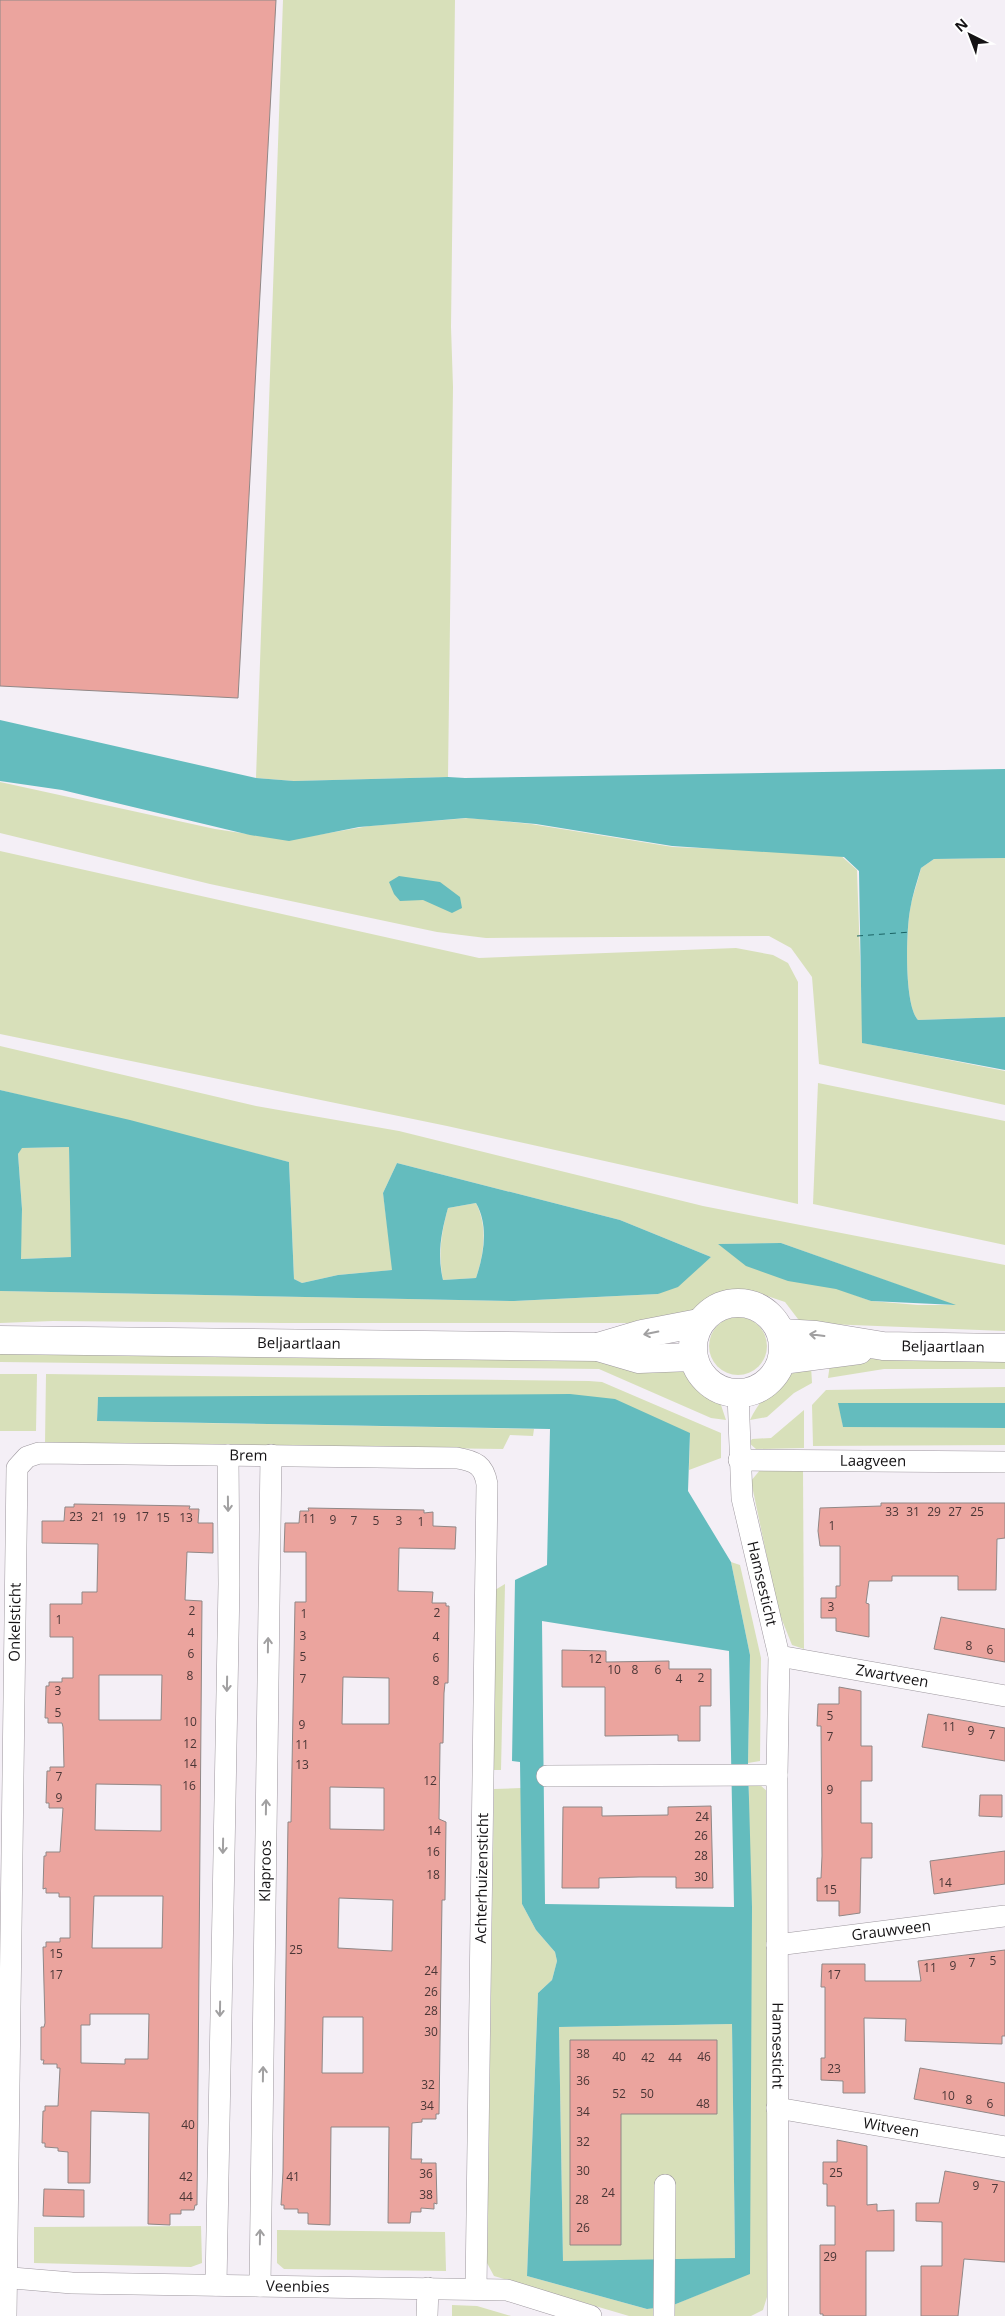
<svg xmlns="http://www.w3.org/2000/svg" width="1005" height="2316" font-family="'Open Sans',sans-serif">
<rect width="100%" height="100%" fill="#f4eff6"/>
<g fill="#d8e0ba" fill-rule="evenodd">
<path d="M283 0H455L451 327 453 387 448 777 294 781 256 778Z"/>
<path d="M0 782 215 829 288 840 369 826 469 818 531 824 673 847 839 854 857 870 863 1043 1005 1071V1105L819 1064 812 977 791 948 769 936 486 938 437 932 210 884 0 833Z"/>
<path d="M0 851 479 958 736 948 773 955 788 963 798 982V1204L447 1126 0 1034Z"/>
<path d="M1005 858V1017L918 1020C904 1005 906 932 910 910 912 896 918 882 921 868L934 859Z"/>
<path d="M0 1046 256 1106 399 1131 703 1206 1005 1265V1331L801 1323 785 1302 752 1291H726L702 1303 679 1323H283L53 1321 0 1323V1291L514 1301 658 1294 711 1257 620 1220 397 1163 383 1193 393 1270 338 1275 302 1283 294 1279 289 1162 0 1090ZM781 1243 954 1305H918L871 1301 718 1244Z"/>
<path d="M818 1083 1005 1121V1245L813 1204Z"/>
<path d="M69 1147 72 1257 20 1259 22 1209 18 1154 21 1148Z"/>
<path d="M476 1203C488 1227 484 1254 476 1278L443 1280C438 1255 441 1233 448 1208Z"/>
<circle cx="738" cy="1346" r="29"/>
<path d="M0 1352 628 1361 682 1366 694 1381 720 1402 726 1420 711 1418 599 1369 0 1362Z"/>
<path d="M878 1358H1005V1369H884L828 1378 830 1364Z"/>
<path d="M811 1366 812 1383 794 1393 767 1417 750 1420C762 1395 784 1373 811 1366Z"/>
<path d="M0 1374H37L36 1431H0Z"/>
<path d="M46 1374 589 1381 602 1382 721 1433V1458L689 1470 690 1433 98 1398 97 1421 534 1429 533 1436 510 1435 503 1449 45 1443Z"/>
<path d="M1005 1387V1403H839L843 1427 1005 1428V1445L813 1446 812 1405 826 1390Z"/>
<path d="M804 1410V1448L756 1449 749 1443 752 1439 771 1438Z"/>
<path d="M803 1469 804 1649 792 1645 778 1610 751 1481 760 1470Z"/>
<path d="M731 1562 740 1565 761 1658 760 1761 748 1763 750 1655Z"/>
<path d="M505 1584 501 1770H493L495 1590Z"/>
<path d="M749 1784H759L768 1792 767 2297 763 2310 751 2316H675L672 2314 671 2306 750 2273Z"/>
<path d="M521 1788 522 1904 536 1930 555 1952 557 1961 552 1980 538 1993 527 2276 647 2309 657 2307 655 2316H629L494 2276 487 2263 494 1789Z"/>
<path d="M732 2024 735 2259 563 2262 559 2027Z"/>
<path d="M201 2226 202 2263 191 2267 34 2263V2227Z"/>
<path d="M277 2230 445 2232 446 2271 284 2269 277 2263Z"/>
<path d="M452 2305 477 2306 511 2316H452Z"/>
</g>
<g fill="#64bcbe" fill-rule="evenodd">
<path d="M0 720 256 778 294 781 448 777 465 778 1005 769V858L934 859 921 868C917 882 912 896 910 910 906 932 904 1005 918 1020L1005 1017V1070L862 1043 859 871 844 857 672 846 536 824 466 818 359 827 289 841 250 835 62 790 0 781Z"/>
<path d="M399 876 440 882 460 897 462 908 452 913 423 900 400 901 394 894 389 882Z"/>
<path d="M0 1090 130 1120 289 1162 294 1279 302 1283 338 1275 392 1270 383 1193 397 1163 620 1220 711 1257 678 1287 658 1294 514 1301 0 1291ZM69 1147 71 1257 21 1259 22 1209 18 1154 22 1148ZM476 1203C489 1226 484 1254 476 1278L443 1280C437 1255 441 1233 448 1208Z"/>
<path d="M781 1243 956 1305 871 1301 836 1289 788 1281 746 1266 718 1244Z"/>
<path d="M570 1394 615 1399 690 1433 688 1491 731 1562 750 1655 748 1763 752 1907 750 2274 671 2306 647 2309 527 2276 538 1993 552 1980 557 1961 555 1952 536 1930 522 1904 520 1762 512 1761 515 1580 547 1565 550 1429 97 1421 98 1397ZM542 1621 729 1651 734 1907 545 1904ZM732 2024 735 2258 563 2261 559 2027Z"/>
<path d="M838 1403H1005V1428L843 1427Z"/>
</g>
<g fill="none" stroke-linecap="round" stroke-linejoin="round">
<path stroke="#1a6364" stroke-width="1" stroke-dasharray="6 5" stroke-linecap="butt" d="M857 936 911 932"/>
</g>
<g fill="#eba49e" stroke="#908786" fill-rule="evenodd">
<path d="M0 0H276L238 698 0 686Z"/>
<path d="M881 1503H1005V1538L997 1539 996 1590H958V1576H892V1581H869L866 1603 869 1604V1637L836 1631V1618H821V1598H836V1586H840V1546H820L818 1531 820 1508 881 1506Z"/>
<path d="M74 1504 190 1506 189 1509H199L198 1523H213V1553L187 1552 185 1600 202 1601 197 2205H195L194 2210H181V2214H170V2225L148 2224 149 2113 91 2111 90 2183H68V2152L58 2151V2148L45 2147V2143H42L43 2111H45V2106H58L60 2068H57V2064H43L44 2060H41V2027H44L45 2023 43 1947H46V1942H60V1938H70V1897H59V1893H46V1888L43 1889 44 1856H46V1852H60L63 1808H49V1803H46L47 1771H50V1767H64L63 1727 62 1723H48V1718H45L46 1686H49V1682H62V1678H73V1637H50V1604H82V1592H97L98 1544 42 1543V1521H64L65 1507H74ZM99 1675H162L161 1720H99ZM96 1784 161 1785V1831L95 1830ZM94 1896H163L162 1948H92ZM90 2014H149L148 2059H125V2064L81 2063V2025H90Z"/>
<path d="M308 1508 424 1510V1513L433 1512V1526L456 1527 455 1549 399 1548 398 1591 433 1592 432 1603H446V1606H449L448 1683H445L444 1693 443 1743H440V1746L439 1819 446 1822 445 1900H442L439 2114H436V2119H422V2122L412 2123 411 2159H422L421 2163H436L437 2204 434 2203V2209L421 2208V2212H411L410 2223H388L389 2127H331L330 2225 308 2224V2213H298V2209H284V2205H281L283 2172 288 1822H291L295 1602H306V1552H284L285 1523H299L300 1511H309ZM343 1677 389 1678V1724H342ZM330 1787 384 1788V1830L330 1829ZM339 1898 393 1900 392 1951 338 1948ZM323 2017H363V2073H322Z"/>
<path d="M941 1617 1005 1629V1662L934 1649Z"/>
<path d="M562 1650 606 1651V1662L669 1661V1669H711V1706H700V1741H678V1735L605 1736V1687H562Z"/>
<path d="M839 1687 861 1691V1746H872V1781H861V1823H872V1858H861L860 1913 839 1916V1901H817V1878H821L822 1856 821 1726H817L818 1704H839Z"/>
<path d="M928 1714 1005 1728V1761L922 1747Z"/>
<path d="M980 1795H1002V1817L979 1816Z"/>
<path d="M711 1806 713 1888H676V1877H639L599 1878V1888H562L563 1807H602V1816L668 1815V1807Z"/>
<path d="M1005 1851V1884L934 1894 930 1861Z"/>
<path d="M1005 1950V2036H1002V2044L905 2041 906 2019 864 2018 865 2093H843V2081L821 2080V2058H825V1987H821L822 1964H865V1981H921L918 1961Z"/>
<path d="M570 2040H717V2114H621V2245H570Z"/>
<path d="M920 2068 1005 2083V2116L914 2099Z"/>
<path d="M837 2140 867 2146V2205L877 2204V2211L894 2210V2251H866V2316H823V2314H820V2245H835V2206H827V2184H823V2162H837Z"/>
<path d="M945 2171 1005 2182V2262L964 2259 958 2316H921V2266H942V2222L916 2221V2203H939Z"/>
<path d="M44 2189 84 2190V2217L43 2216Z"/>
</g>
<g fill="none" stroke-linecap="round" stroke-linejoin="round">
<defs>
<g id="minor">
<path id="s1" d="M738 1394 742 1498 779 1656 777 1775 778 2316"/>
<path id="s2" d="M739 1460 1005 1462"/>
<path id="s3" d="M779 1656 1005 1696"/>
<path d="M547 1776 777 1775"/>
<path id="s4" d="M777 1945 1005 1916"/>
<path id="s5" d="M777 2108 1005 2147"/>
<path id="s6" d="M0 2277 72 2283 507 2290 591 2316"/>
<path d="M216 2285 229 1584 228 1455"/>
<path id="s7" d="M260 2286 271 1455"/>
<path id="s8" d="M6 2316 17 1468 27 1457 39 1453 457 1458C475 1461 484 1465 487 1484L476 2289"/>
<path d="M427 2316 428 2288"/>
<path d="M664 2316 665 2185"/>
</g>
<g id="tertiary">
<circle cx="738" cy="1348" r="45"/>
<path id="s9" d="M782 1333 816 1335 883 1346 1005 1348"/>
<path id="s10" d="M0 1340 598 1347 639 1359 692 1357"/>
<path d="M598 1347 642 1334 699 1323"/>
<path d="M782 1360 859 1350"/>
</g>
</defs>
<use href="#minor" stroke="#9e989f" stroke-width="22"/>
<use href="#tertiary" stroke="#9e989f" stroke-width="29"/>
<use href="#minor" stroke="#fff" stroke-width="21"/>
<use href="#tertiary" stroke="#fff" stroke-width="28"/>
</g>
<defs><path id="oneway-shaft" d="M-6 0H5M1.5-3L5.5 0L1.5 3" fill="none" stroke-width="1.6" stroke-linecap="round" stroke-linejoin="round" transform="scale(1.25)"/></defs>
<g stroke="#a1a0a1">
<use href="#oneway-shaft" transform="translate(651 1333) rotate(169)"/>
<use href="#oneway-shaft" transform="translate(817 1335) rotate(-173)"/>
<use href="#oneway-shaft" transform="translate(228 1504) rotate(89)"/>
<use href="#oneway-shaft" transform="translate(268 1645) rotate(-89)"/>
<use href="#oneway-shaft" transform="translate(227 1684) rotate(91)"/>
<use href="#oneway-shaft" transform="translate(266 1807) rotate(-89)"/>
<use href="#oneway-shaft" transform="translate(223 1846) rotate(91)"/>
<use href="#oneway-shaft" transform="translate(220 2009) rotate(91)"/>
<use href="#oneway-shaft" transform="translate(263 2074) rotate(-89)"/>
<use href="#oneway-shaft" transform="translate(260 2237) rotate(-89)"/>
</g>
<g text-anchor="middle" stroke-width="4" stroke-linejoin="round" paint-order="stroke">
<g font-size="12" fill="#4a3636">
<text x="892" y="1516">33</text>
<text x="913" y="1516">31</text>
<text x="934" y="1516">29</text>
<text x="955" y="1516">27</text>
<text x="977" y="1516">25</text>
<text x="76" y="1521">23</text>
<text x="98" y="1521">21</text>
<text x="142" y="1521">17</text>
<text x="119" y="1522">19</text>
<text x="163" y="1522">15</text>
<text x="186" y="1522">13</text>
<text x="309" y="1523">11</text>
<text x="333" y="1524">9</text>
<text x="354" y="1525">7</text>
<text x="376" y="1525">5</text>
<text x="399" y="1525">3</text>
<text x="421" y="1526">1</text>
<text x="832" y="1530">1</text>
<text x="831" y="1611">3</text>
<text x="192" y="1615">2</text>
<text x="437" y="1617">2</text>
<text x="304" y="1618">1</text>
<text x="59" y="1624">1</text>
<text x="191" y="1637">4</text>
<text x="303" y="1640">3</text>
<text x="436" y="1641">4</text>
<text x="969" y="1650">8</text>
<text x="990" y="1654">6</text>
<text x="191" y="1658">6</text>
<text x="303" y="1661">5</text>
<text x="436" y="1662">6</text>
<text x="595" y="1663">12</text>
<text x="614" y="1674">10</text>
<text x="635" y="1674">8</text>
<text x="658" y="1674">6</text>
<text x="190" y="1680">8</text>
<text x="701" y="1682">2</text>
<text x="303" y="1683">7</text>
<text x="679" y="1683">4</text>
<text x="436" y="1685">8</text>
<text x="58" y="1695">3</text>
<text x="58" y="1717">5</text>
<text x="830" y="1720">5</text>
<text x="190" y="1726">10</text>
<text x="302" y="1729">9</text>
<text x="949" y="1731">11</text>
<text x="971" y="1735">9</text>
<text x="992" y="1739">7</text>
<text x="830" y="1741">7</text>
<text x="190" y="1748">12</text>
<text x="302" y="1749">11</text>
<text x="190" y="1768">14</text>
<text x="302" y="1769">13</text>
<text x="59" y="1781">7</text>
<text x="430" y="1785">12</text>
<text x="189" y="1790">16</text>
<text x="830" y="1794">9</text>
<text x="59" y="1802">9</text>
<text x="702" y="1821">24</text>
<text x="434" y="1835">14</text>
<text x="701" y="1840">26</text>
<text x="433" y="1856">16</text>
<text x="701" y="1860">28</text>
<text x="433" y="1879">18</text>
<text x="701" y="1881">30</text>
<text x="945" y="1887">14</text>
<text x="830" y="1894">15</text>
<text x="296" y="1954">25</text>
<text x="56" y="1958">15</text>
<text x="993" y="1965">5</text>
<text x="972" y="1967">7</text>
<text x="953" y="1970">9</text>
<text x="930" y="1972">11</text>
<text x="431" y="1975">24</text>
<text x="56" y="1979">17</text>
<text x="834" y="1979">17</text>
<text x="431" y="1996">26</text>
<text x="431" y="2015">28</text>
<text x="431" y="2036">30</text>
<text x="583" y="2058">38</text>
<text x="619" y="2061">40</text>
<text x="704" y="2061">46</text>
<text x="648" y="2062">42</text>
<text x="675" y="2062">44</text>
<text x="834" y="2073">23</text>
<text x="583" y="2085">36</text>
<text x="428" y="2089">32</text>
<text x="619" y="2098">52</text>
<text x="647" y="2098">50</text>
<text x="948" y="2100">10</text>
<text x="969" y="2104">8</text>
<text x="703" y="2108">48</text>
<text x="990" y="2108">6</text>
<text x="427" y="2110">34</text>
<text x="583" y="2116">34</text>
<text x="188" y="2129">40</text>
<text x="583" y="2146">32</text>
<text x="583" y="2175">30</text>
<text x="836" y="2177">25</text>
<text x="426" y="2178">36</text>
<text x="186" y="2181">42</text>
<text x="293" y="2181">41</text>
<text x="976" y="2190">9</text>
<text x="995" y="2193">7</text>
<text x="608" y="2197">24</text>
<text x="426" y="2199">38</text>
<text x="186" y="2201">44</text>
<text x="582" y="2204">28</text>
<text x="583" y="2232">26</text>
<text x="830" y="2261">29</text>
</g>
<g font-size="15" fill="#141214" stroke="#fff">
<text dy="5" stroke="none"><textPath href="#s10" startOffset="299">Beljaartlaan</textPath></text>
<text dy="5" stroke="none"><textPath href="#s9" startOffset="162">Beljaartlaan</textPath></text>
<text dy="5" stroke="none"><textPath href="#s8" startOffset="1085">Brem</textPath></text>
<text dy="5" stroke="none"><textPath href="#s2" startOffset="134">Laagveen</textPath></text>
<text dy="5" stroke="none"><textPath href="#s1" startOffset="192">Hamsesticht</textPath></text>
<text dy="5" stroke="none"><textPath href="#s8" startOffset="694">Onkelsticht</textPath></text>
<text dy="5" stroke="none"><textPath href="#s3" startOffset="115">Zwartveen</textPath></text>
<text dy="5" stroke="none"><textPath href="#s7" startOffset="415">Klaproos</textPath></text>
<text transform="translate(482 1878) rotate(-89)" y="5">Achterhuizensticht</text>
<text dy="5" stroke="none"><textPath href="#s4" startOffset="115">Grauwveen</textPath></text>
<text dy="5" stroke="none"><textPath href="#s1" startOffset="656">Hamsesticht</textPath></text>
<text dy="5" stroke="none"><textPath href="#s5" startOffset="116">Witveen</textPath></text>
<text dy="5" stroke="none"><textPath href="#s6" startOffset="298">Veenbies</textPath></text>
</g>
</g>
<g transform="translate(970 35) rotate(318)" stroke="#ffffff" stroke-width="4" paint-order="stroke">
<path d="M0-4L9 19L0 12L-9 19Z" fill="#141214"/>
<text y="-8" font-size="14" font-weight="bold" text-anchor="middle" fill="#141214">N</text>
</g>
</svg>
